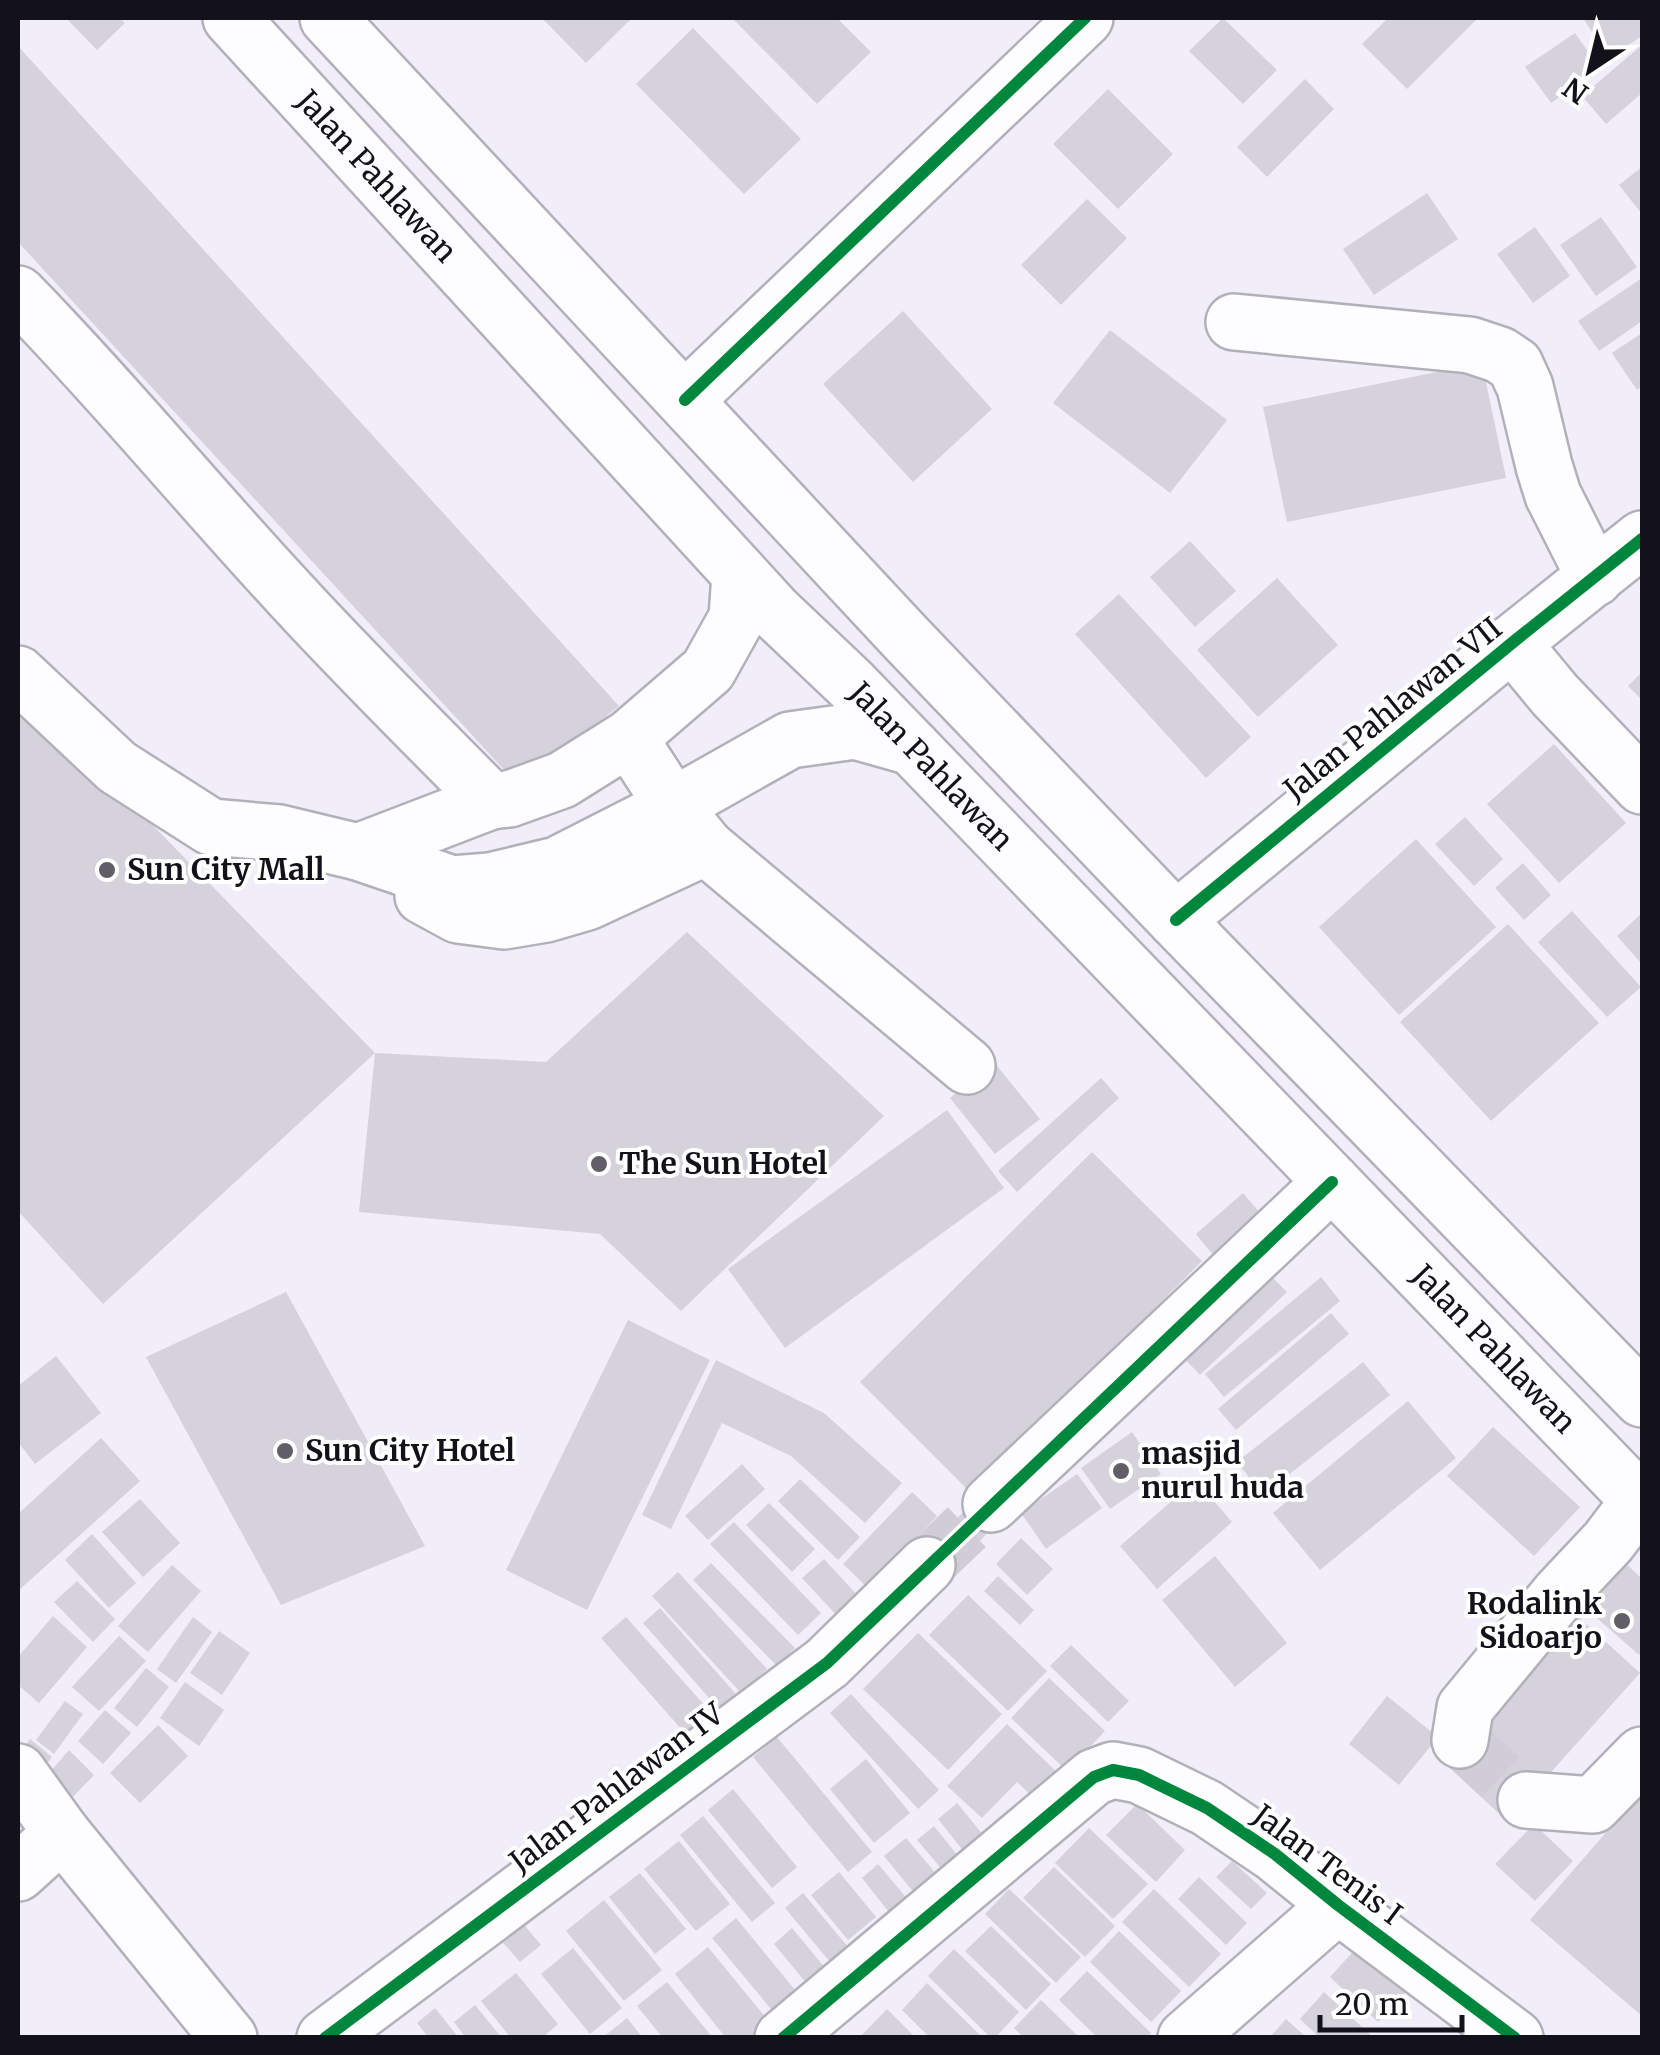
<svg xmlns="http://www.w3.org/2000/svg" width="1660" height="2055" font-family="Merriweather,serif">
<rect width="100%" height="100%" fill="#f1eef9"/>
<g fill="#d5d2dc">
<path d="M66 18H119L125 23 97 50Z"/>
<path d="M542 18H632L586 63Z"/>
<path d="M732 18H837L871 52 817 104Z"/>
<path d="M1223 18 1277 70 1243 104 1189 51Z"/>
<path d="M1388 18H1478L1407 89 1362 44Z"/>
<path d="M1583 18H1642V36L1609 58Z"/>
<path d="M693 28 801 139 744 194 636 84Z"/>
<path d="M1575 33 1600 69 1551 103 1525 67Z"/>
<path d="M1642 45V93L1606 124 1582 96Z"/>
<path d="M18 46 619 706 519 786 18 242Z"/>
<path d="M1305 79 1334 109 1267 177 1237 147Z"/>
<path d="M1108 89 1173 154 1118 209 1053 144Z"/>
<path d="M1642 167V214L1619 185Z"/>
<path d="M1427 193 1458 239 1374 295 1343 249Z"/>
<path d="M1087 199 1127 238 1061 305 1021 265Z"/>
<path d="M1601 217 1637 267 1596 296 1560 245Z"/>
<path d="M1535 227 1570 276 1533 303 1497 254Z"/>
<path d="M1642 278V321L1599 351 1578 321Z"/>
<path d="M903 311 992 409 913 482 823 384Z"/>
<path d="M1110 330 1227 420 1170 493 1053 403Z"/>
<path d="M1642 333V386L1637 390 1612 353Z"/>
<path d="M1482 363 1506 478 1287 522 1263 407Z"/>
<path d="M1190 541 1236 591 1195 627 1150 577Z"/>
<path d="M1277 578 1338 645 1258 717 1197 650Z"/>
<path d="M1119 594 1251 737 1206 778 1075 634Z"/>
<path d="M1642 672V700L1628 686Z"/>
<path d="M18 687 375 1053 546 1062 687 932 884 1116 681 1311 600 1234 359 1212 375 1053 103 1304 18 1211Z"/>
<path d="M1554 744 1626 823 1559 883 1487 804Z"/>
<path d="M1465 817 1503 859 1474 886 1435 844Z"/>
<path d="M1416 839 1496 927 1399 1015 1319 927Z"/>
<path d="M1523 863 1551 895 1524 920 1495 888Z"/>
<path d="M1572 911 1641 987 1607 1017 1538 942Z"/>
<path d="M1642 913V964L1617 936Z"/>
<path d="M1508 924 1599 1023 1491 1121 1400 1022Z"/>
<path d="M994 1062 1040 1119 995 1154 950 1098Z"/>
<path d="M1101 1078 1119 1098 1017 1192 998 1171Z"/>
<path d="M947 1110 1004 1188 785 1348 728 1269Z"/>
<path d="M1092 1152 1202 1261 970 1492 860 1382Z"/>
<path d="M1243 1193 1266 1220 1218 1261 1196 1234Z"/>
<path d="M1261 1266 1287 1292 1200 1375 1175 1349Z"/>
<path d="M1321 1277 1340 1301 1224 1397 1205 1374Z"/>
<path d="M286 1292 425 1546 281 1605 146 1357Z"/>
<path d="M1331 1313 1349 1334 1236 1430 1218 1409Z"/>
<path d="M628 1320 710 1360 587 1610 506 1570Z"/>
<path d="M56 1356 101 1413 35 1464 18 1442V1386Z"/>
<path d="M716 1360 824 1413 902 1483 865 1523 791 1456 722 1423 671 1529 642 1515Z"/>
<path d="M1363 1362 1390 1395 1263 1495 1237 1462Z"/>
<path d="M1408 1401 1456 1458 1320 1570 1273 1513Z"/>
<path d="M1493 1427 1580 1507 1534 1556 1447 1476Z"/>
<path d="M1132 1432 1161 1474 1110 1509 1081 1468Z"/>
<path d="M101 1438 140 1481 18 1591V1514Z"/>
<path d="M742 1464 765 1489 708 1540 685 1516Z"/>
<path d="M1077 1474 1102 1508 1046 1549 1021 1513Z"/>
<path d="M800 1479 860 1537 838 1560 778 1501Z"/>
<path d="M1196 1480 1232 1522 1157 1589 1120 1546Z"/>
<path d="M912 1492 937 1516 868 1588 843 1564Z"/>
<path d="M981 1494 1003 1516 944 1580 919 1557Z"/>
<path d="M140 1499 180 1543 143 1577 102 1532Z"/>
<path d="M769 1503 815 1549 792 1572 746 1525Z"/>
<path d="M734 1522 821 1613 798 1635 710 1544Z"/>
<path d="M92 1534 136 1583 109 1608 65 1560Z"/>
<path d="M1021 1538 1053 1569 1027 1595 996 1564Z"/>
<path d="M1608 1546 1642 1579V1652L1639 1655 1566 1591Z"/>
<path d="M1215 1556 1287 1643 1235 1687 1162 1600Z"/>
<path d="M824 1559 860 1598 839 1618 802 1578Z"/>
<path d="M711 1563 795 1648 777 1666 693 1580Z"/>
<path d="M172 1565 201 1591 148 1652 118 1626Z"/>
<path d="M678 1572 767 1669 741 1693 652 1596Z"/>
<path d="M998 1576 1034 1610 1020 1625 984 1591Z"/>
<path d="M77 1581 115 1619 93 1642 54 1602Z"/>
<path d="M968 1595 1047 1671 1008 1711 929 1635Z"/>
<path d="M660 1608 742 1701 725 1716 643 1623Z"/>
<path d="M1574 1613 1640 1673 1526 1800 1506 1820 1441 1760Z"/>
<path d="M53 1616 87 1647 39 1703 18 1685V1657Z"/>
<path d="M193 1617 212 1632 176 1683 157 1669Z"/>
<path d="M626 1617 715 1717 690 1739 601 1638Z"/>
<path d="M219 1631 250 1653 222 1695 190 1673Z"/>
<path d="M918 1633 1002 1714 948 1770 863 1689Z"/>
<path d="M119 1636 146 1661 99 1711 72 1687Z"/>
<path d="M1071 1645 1129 1701 1108 1722 1050 1666Z"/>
<path d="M146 1668 169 1687 137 1727 114 1708Z"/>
<path d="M1049 1678 1105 1731 1067 1771 1011 1718Z"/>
<path d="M185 1682 224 1710 199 1746 160 1718Z"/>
<path d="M851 1694 939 1790 918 1809 830 1713Z"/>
<path d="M1387 1696 1438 1737 1399 1785 1349 1744Z"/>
<path d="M65 1701 83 1714 54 1754 36 1740Z"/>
<path d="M105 1710 131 1733 103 1764 78 1741Z"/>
<path d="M1007 1724 1063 1778 1039 1803 1017 1782 982 1818 947 1786Z"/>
<path d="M158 1725 188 1756 140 1803 110 1773Z"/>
<path d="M777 1737 872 1852 848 1872 753 1757Z"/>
<path d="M30 1739 52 1757 34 1780 18 1755Z"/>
<path d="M69 1750 94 1775 69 1801 45 1778Z"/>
<path d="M866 1759 910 1813 874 1843 830 1789Z"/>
<path d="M733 1789 797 1867 772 1888 708 1810Z"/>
<path d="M1642 1791V2016L1530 1920Z"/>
<path d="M957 1803 989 1842 969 1858 938 1819Z"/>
<path d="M1137 1804 1185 1850 1156 1882 1106 1835Z"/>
<path d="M703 1816 775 1903 752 1922 680 1835Z"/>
<path d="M1534 1824 1573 1861 1535 1901 1495 1864Z"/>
<path d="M934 1826 962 1861 946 1874 917 1840Z"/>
<path d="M1089 1828 1148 1884 1113 1919 1055 1863Z"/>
<path d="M906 1838 938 1876 915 1894 884 1856Z"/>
<path d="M679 1841 730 1904 696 1931 644 1869Z"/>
<path d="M1232 1861 1267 1893 1251 1909 1216 1877Z"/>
<path d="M878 1864 910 1902 892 1916 862 1878Z"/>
<path d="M1054 1867 1115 1926 1085 1957 1023 1898Z"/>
<path d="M839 1872 876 1917 848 1940 811 1895Z"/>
<path d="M640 1873 686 1929 655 1954 609 1897Z"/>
<path d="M1199 1877 1247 1923 1226 1945 1178 1899Z"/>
<path d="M1009 1889 1081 1957 1056 1983 985 1914Z"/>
<path d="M1154 1889 1221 1954 1189 1987 1122 1922Z"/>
<path d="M803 1893 853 1953 835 1968 785 1908Z"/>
<path d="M604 1900 662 1970 624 2001 566 1931Z"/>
<path d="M736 1918 805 2002 781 2021 712 1938Z"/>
<path d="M520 1920 541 1945 520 1962 499 1938Z"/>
<path d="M991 1926 1051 1984 1026 2010 965 1951Z"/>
<path d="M792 1928 831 1975 812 1990 774 1944Z"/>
<path d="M1119 1931 1181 1991 1151 2022 1090 1962Z"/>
<path d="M1359 1945 1408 1990 1378 2022 1330 1977Z"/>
<path d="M708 1947 771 2024 754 2038H726L675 1974Z"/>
<path d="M573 1948 622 2008 590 2034 541 1974Z"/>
<path d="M954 1949 1019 2012 995 2038H991L928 1976Z"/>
<path d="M1087 1971 1151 2033 1146 2038H1098L1059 2000Z"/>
<path d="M516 1973 558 2024 542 2038H511L481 2001Z"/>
<path d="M667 1982 713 2038H663L637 2006Z"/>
<path d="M927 1983 983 2038H930L902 2010Z"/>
<path d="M1324 1992 1374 2038H1320L1300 2019Z"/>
<path d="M1041 2000 1080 2038H1024L1014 2028Z"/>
<path d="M475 2005 502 2038H466L454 2022Z"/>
<path d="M435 2008 459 2038H429L417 2023Z"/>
<path d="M887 2009 916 2038H859Z"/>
<path d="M627 2018 643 2038H602Z"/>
<path d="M1286 2019 1307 2038H1269Z"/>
</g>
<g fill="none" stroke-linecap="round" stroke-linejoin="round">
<g stroke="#d0cdd7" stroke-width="55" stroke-dasharray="55 28" stroke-linecap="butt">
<path d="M927 1565 991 1504"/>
<path d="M1460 1740 1526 1800"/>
</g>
<defs>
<g id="minor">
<path d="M18 294C112 390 197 494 289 593 354 664 423 732 491 801L509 799 562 780 629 738 708 670 737 618 740 574"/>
<path d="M1234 322 1470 345 1500 355 1515 365 1525 387 1544 466 1553 495 1595 578"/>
<path d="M685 400 1085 18"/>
<path d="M1512 643 1555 695 1642 786"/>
<path d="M18 674 117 767 211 827 279 833 358 852 452 884 490 881 557 865 673 806 790 740 855 731 912 747"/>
<path d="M629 738 673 806 706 847 967 1066"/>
<path d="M358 852 491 801"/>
<path d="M423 896 458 915 504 921 546 914 587 902 706 847"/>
<path d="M1176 920 1512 643 1642 539"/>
<path d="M991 1504 1332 1182"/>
<path d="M1460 1740 1465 1708 1560 1593 1608 1542 1640 1500"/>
<path d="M18 1772 62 1833 229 2038"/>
<path d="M1526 1800 1593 1805 1642 1755"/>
<path d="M18 1873 62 1833"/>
<path d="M325 2038 827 1663 927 1565"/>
<path d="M783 2038 1094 1777 1113 1770 1139 1775 1207 1808 1275 1854 1338 1905 1515 2038"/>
<path d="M1186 2038 1338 1905"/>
</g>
<g id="major">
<path id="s1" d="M231 18 775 612 852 685 1642 1503"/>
<path d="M328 18 905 637 1176 920 1642 1399"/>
</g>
</defs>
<use href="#minor" stroke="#b2b0b9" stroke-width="60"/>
<use href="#major" stroke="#b2b0b9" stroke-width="60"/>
<use href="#minor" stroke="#fdfcfe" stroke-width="55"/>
<use href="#major" stroke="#fdfcfe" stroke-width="55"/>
<defs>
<g id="cycleway">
<path d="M685 400 1085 18"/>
<path d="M1176 920 1512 643 1642 539"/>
<path d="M325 2038 827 1663 1332 1182"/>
<path d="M783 2038 1094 1777 1113 1770 1139 1775 1207 1808 1275 1854 1338 1905 1515 2038"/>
</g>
</defs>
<use href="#cycleway" stroke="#fff" stroke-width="19"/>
<use href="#cycleway" stroke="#00873e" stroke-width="12"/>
</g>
<g fill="#615e67" stroke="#fff" stroke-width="4">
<circle cx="107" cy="870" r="10"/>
<circle cx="599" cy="1164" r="10"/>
<circle cx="285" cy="1451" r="10"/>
<circle cx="1121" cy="1471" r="10"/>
<circle cx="1622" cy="1621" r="10"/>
</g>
<g text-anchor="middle" stroke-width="8" stroke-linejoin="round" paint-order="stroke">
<g font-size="30" fill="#131119" stroke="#fff">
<text dy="10" stroke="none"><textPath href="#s1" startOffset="215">Jalan Pahlawan</textPath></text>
<text transform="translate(1393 709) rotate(-39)" y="10">Jalan Pahlawan VII</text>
<text dy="10" stroke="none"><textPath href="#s1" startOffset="1025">Jalan Pahlawan</textPath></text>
<text dy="10" stroke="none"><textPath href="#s1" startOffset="1835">Jalan Pahlawan</textPath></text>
<text transform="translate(617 1788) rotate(-37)" y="10">Jalan Pahlawan IV</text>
<text transform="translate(1327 1865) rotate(37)" y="10">Jalan Tenis I</text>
</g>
<g font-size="30" font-weight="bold" fill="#131119" stroke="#fff" text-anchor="start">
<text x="127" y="880">Sun City Mall</text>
<text x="619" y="1174">The Sun Hotel</text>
<text x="305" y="1461">Sun City Hotel</text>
<text x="1141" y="1464">masjid<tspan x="1141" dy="34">nurul huda</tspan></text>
<text x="1602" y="1614" text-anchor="end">Rodalink<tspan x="1602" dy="34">Sidoarjo</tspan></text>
</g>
</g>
<rect width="1660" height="2055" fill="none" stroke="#131119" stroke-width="40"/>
<g transform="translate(1590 70) rotate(215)" stroke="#ffffff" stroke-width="8" paint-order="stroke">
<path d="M0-8L18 38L0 25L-18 38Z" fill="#131119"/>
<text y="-15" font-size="28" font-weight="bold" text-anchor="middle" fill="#131119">N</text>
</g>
<path d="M1320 2015v15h142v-15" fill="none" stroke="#131119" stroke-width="5"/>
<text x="1335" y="2015" font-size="30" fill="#131119" stroke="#ffffff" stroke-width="8" paint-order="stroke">20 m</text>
</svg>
